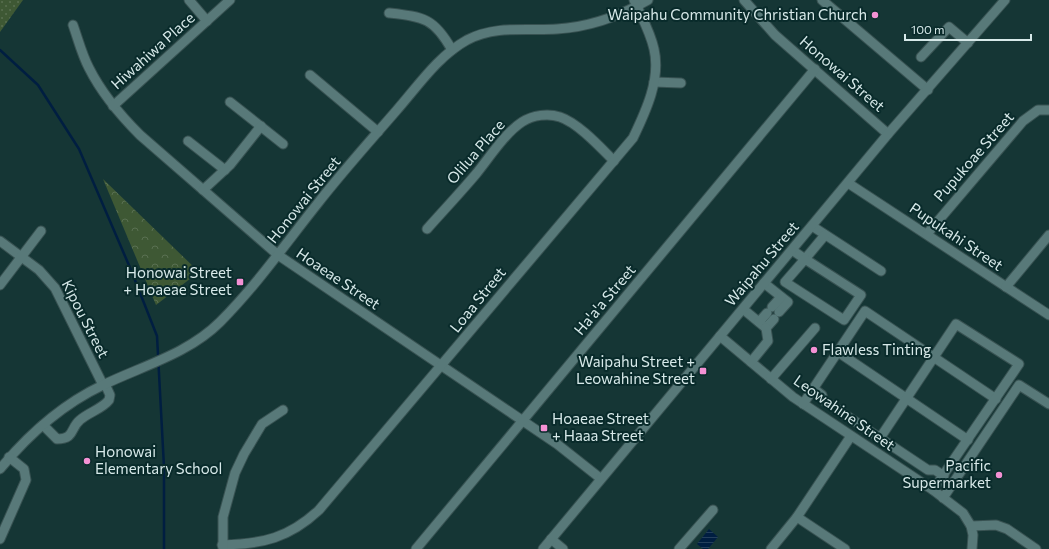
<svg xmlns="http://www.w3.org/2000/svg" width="1049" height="549" font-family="Commissioner,sans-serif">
<defs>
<pattern id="grass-dots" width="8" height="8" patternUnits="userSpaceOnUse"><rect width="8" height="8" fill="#3e5834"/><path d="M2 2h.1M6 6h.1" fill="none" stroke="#597051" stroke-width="1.8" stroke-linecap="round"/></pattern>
<pattern id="forest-crowns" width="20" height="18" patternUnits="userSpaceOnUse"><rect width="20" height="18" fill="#3e5834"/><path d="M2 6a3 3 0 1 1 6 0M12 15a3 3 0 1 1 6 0" fill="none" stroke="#597051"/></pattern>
<pattern id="water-rules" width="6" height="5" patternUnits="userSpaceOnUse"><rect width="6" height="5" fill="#001e41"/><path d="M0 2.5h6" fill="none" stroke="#243f5c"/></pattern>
</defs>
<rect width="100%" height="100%" fill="#153635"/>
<path fill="url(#grass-dots)" d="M0 0H23L0 32Z"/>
<path fill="url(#forest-crowns)" d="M103 179 199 272 156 305Z"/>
<path fill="url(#water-rules)" d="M709 529 718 537 708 549H703L697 544Z"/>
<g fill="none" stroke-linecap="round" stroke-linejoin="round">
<path stroke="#001e41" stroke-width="2.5" d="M0 50 38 85 79 149 131 270 157 336 164 467V549"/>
<defs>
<g id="minor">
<path d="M189 0 207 21"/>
<path d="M744 0 775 35 888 134"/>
<path d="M822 0 928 90"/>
<path d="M389 13C424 17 434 18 452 50"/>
<path d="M73 25C78 39 82 55 89 68 102 94 120 115 140 135L278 255 557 444 600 478"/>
<path d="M921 57 949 27 968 43"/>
<path d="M310 75 378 132"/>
<path d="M654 82 681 83"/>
<path d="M230 102 283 144"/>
<path d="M113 106 230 0"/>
<path d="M188 141 225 170"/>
<path d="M848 183 1049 315"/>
<path d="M203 190 230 165 261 126"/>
<path d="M812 226 881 271"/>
<path d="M427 229C443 211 460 193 476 174 489 158 505 133 522 122 533 115 548 113 560 117 578 123 600 147 614 161"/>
<path d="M927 234 1023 121 1038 110H1049"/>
<path d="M0 241 39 270 55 288 103 385"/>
<path d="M792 250 805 259 825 235"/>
<path d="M805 259 861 295 844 320 785 282Z"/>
<path d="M764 283 788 302 779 312"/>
<path d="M0 285 41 231"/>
<path d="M1006 287 1049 235"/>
<path d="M772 307 781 297"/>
<path d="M743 309 766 328 774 319"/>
<path d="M759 322 767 313"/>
<path d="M720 336 793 397 933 490 963 513 971 526 973 535 972 549"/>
<path d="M838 352 968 440"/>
<path d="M751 362 768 341 766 328"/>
<path d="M771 379 815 328"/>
<path d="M814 389 822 395 823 400 928 470H935L944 476"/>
<path d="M803 404 865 311 996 399"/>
<path d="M43 425 57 439C75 439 70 428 80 420 89 412 102 409 109 400L110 395 105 384"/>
<path d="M880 438 956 324 1019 364 933 490"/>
<path d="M0 469C28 435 63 404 103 385 142 366 188 354 220 322 256 286 286 243 318 203 343 171 370 141 396 111 418 86 438 56 467 40 496 25 526 31 557 29 589 27 620 16 648 0"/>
<path d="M943 498 1019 385 1049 404"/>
<path d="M971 526 996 525 1007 529 1036 549"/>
<path d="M0 539 26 480 24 469 9 457"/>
<path d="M551 539 563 549"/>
<path d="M222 545C263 544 289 538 319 510L633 138C646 111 661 79 654 49 650 31 641 16 634 0"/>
<path d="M223 549V517L235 473 244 454 262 424 283 410"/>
<path d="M416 549 815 69"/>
<path d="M543 549 888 134 1005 0"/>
<path d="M679 549 713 510"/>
<path d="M771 549 797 517"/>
<path d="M845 549 797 517 851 436"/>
</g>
</defs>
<use href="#minor" stroke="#385252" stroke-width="11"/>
<use href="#minor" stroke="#587979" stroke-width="9"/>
</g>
<g fill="#f491d4" stroke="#092b2b" stroke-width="1.5">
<circle cx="875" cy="15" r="4"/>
<rect x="236" y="278" width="8" height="8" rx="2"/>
<circle cx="814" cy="350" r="4"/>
<rect x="699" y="367" width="8" height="8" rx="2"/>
<rect x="540" y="424" width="8" height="8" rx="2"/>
<circle cx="87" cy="461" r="4"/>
<circle cx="999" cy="475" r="4"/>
</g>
<g text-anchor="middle" stroke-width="4" stroke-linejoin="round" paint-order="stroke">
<g font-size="15" fill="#d7e9e9" stroke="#092b2b" text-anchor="end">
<text x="867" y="20">Waipahu Community Christian Church</text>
<text x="232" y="278">Honowai Street<tspan x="232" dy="17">+ Hoaeae Street</tspan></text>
<text x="822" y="355" text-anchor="start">Flawless Tinting</text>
<text x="695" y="367">Waipahu Street +<tspan x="695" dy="17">Leowahine Street</tspan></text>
<text x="552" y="424" text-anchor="start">Hoaeae Street<tspan x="552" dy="17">+ Haaa Street</tspan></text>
<text x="95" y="457" text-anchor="start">Honowai<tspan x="95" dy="17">Elementary School</tspan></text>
<text x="991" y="471">Pacific<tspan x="991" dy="17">Supermarket</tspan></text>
</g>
<g font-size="15" fill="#d7e9e9" stroke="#092b2b">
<text transform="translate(153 51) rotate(-42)" y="5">Hiwahiwa Place</text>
<text transform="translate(842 74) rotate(41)" y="5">Honowai Street</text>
<text transform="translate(476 152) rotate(-49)" y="5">Olilua Place</text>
<text transform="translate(974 157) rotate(-49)" y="5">Pupukoae Street</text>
<text transform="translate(304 200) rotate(-51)" y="5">Honowai Street</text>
<text transform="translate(956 237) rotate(34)" y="5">Pupukahi Street</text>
<text transform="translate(762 264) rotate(-50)" y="5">Waipahu Street</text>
<text transform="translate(338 279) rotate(34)" y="5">Hoaeae Street</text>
<text transform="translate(478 300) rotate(-51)" y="5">Loaa Street</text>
<text transform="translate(605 300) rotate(-50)" y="5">Ha'a'a Street</text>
<text transform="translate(85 319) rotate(63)" y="5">Kipou Street</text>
<text transform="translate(844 413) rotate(35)" y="5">Leowahine Street</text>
</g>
</g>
<path d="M905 34v6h126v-6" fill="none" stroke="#d7e9e9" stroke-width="2"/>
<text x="911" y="34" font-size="12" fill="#d7e9e9" stroke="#092b2b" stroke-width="3" paint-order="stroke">100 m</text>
</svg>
